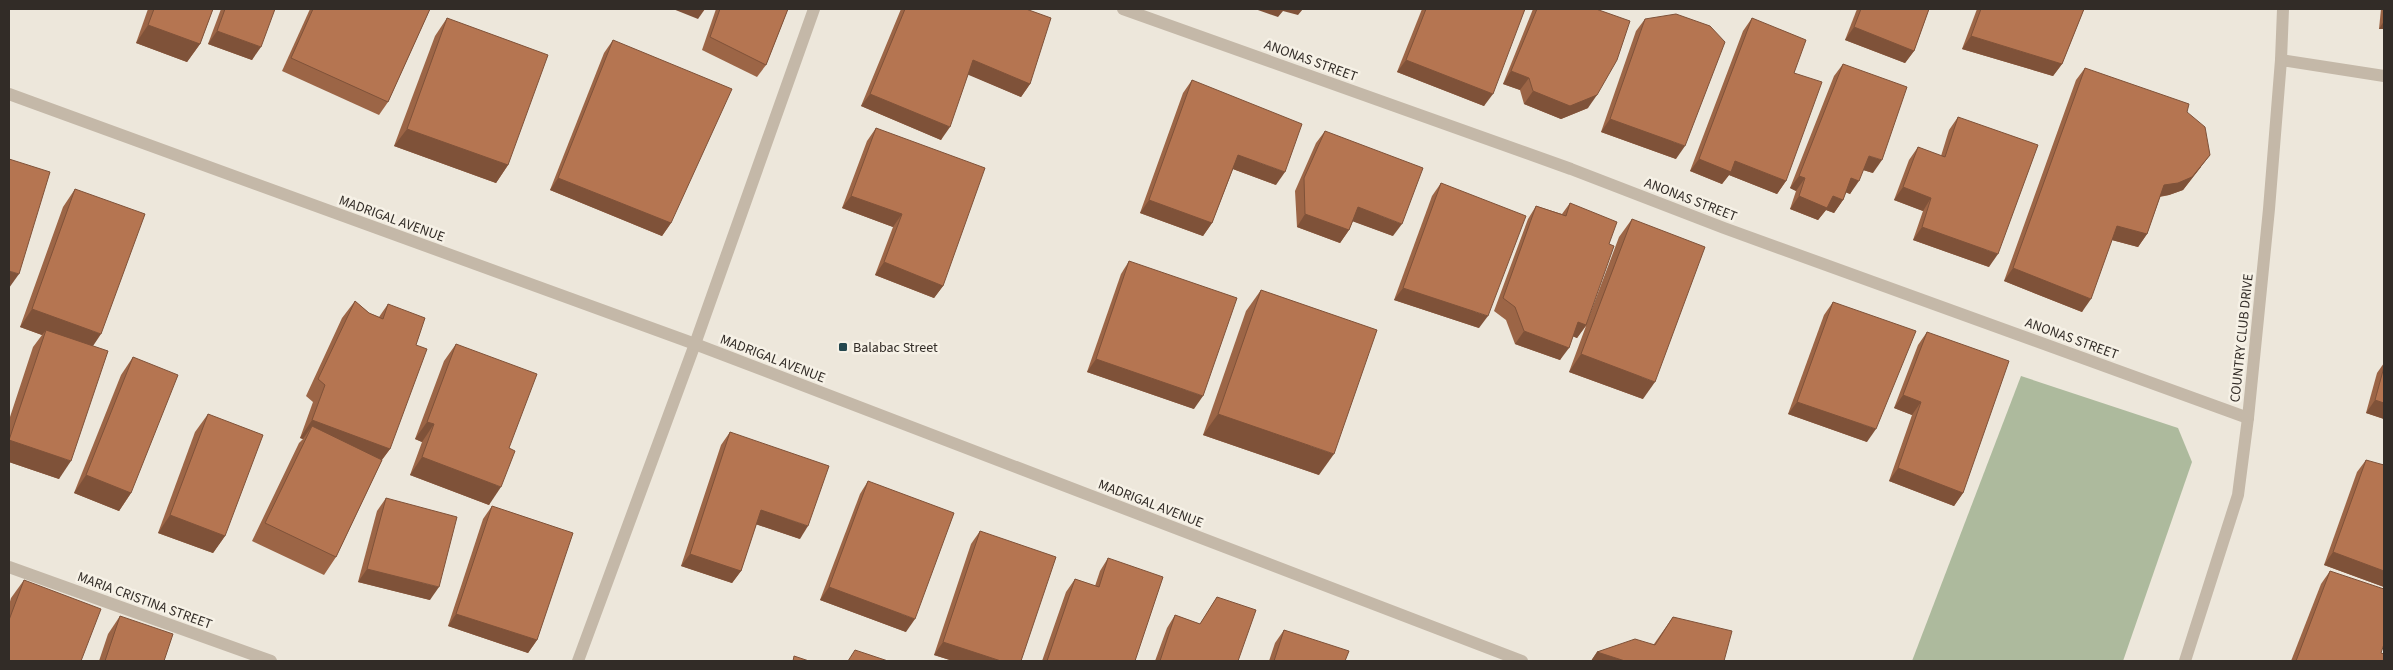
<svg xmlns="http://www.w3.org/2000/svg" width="2393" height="670" font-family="'Source Sans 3',sans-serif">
<rect width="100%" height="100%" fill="#ede7db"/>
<path fill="#adba9d" d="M2021 376 2178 428 2192 462 2123 661H1912Z"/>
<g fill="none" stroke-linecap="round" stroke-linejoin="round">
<g stroke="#c4b8a8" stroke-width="12">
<path d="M1123 9 1571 169 1724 228 2248 418"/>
<path d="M2281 60 2384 76"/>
<path d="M9 567 271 661"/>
<path d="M578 661 695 344 814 9"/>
</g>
<g stroke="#c4b8a8" stroke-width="12">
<path d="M9 94 695 344 1522 661"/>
<path d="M2185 661 2238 495 2248 418 2269 209 2281 60 2283 9"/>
</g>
</g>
<g fill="#9c6546">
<path d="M148 9H213L200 44 187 62 136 43Z"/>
<path d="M221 9H275L252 60 208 44Z"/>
<path d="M310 9H430L388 102 379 115 282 71Z"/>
<path d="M716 9H788L766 65 757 77 702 50Z"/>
<path d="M901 9H1026L1030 84 1021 97 968 74 941 140 861 106Z"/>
<path d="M1422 9H1525L1484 106 1397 72Z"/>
<path d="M1533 9H1596L1588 108 1561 119 1524 104 1520 90 1503 84Z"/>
<path d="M1857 9H1929L1914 51 1905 63 1845 40Z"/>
<path d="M1977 9H2084L2062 64 2053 76 1962 49Z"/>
<path d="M2381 9H2384V29H2379Z"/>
<path d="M447 18 508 165 496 183 394 146 435 36Z"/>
<path d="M1752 18 1794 73 1786 181 1777 194 1729 175 1722 184 1690 171 1743 31Z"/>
<path d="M1645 19 1676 159 1601 132 1636 31Z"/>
<path d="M613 40 671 223 662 236 550 190 604 53Z"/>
<path d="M1843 64 1873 173 1863 170 1850 194 1846 192 1843 200 1834 213 1826 210 1818 220 1790 209 1796 191 1790 188 1834 76Z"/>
<path d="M2085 68 2187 112 2201 167 2183 190 2169 195 2160 197 2147 234 2138 247 2112 240 2082 312 2004 281 2076 80Z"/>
<path d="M1192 80 1276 185 1233 169 1212 223 1203 236 1140 213 1183 93Z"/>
<path d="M1958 117 1989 267 1913 240 1923 211 1894 200 1909 160 1918 147 1941 156 1949 130Z"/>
<path d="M876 128 943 286 934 298 875 275 893 227 842 208 867 141Z"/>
<path d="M1325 131 1393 236 1353 221 1349 230 1340 243 1297 227 1295 191 1316 143Z"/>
<path d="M1441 183 1479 328 1394 300 1432 196Z"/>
<path d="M75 189 93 346 59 479 9 462V420L33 347 42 335 20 327 63 207Z"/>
<path d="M1570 203 1609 244 1587 322 1619 237 1632 219 1643 399 1569 372 1586 326 1577 338 1573 336 1560 360 1515 344 1506 320 1494 311 1528 219 1536 206 1562 214Z"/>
<path d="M1129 261 1194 409 1087 372 1121 274Z"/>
<path d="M1261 290 1319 475 1203 435 1246 311Z"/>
<path d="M355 301 369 313 379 317 388 304 416 345 390 449 382 460 336 557 324 575 252 541 299 443 303 439 300 438 313 402 306 396 342 318Z"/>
<path d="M1833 302 1867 442 1788 414 1824 315Z"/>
<path d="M1927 332 1963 493 1954 506 1889 481 1912 415 1894 408 1918 345Z"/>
<path d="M456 344 509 448 489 505 410 475 422 442 415 439 444 361Z"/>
<path d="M133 357 131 493 119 511 74 493 121 375Z"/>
<path d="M2384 363V419L2366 413 2377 373Z"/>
<path d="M208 414 225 536 213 553 158 533 195 432Z"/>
<path d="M730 432 800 539 756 524 741 571 732 583 681 566 721 445Z"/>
<path d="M2366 460 2384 587 2324 565 2357 472Z"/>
<path d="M868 481 906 632 820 600 860 494Z"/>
<path d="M386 498 430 600 358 582 377 511Z"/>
<path d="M492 506 537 640 528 653 448 626 483 519Z"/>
<path d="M980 531 1021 661H953L934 655 971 544Z"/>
<path d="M1108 558 1135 661H1042L1066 592 1075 579 1095 586 1100 571Z"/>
<path d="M2330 571 2381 653 2384 661H2291L2321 584Z"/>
<path d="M24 580 9 661V605L11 598Z"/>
<path d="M1217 597 1238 661H1155L1167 628 1175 615 1200 624Z"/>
<path d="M120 616 164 661H99L108 634Z"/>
<path d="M1673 617 1724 661H1591L1597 652 1654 644Z"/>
<path d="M1284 630 1345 661H1269L1275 643Z"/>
</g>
<g fill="#7f5239">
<path d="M673 9H705L698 19Z"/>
<path d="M1255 9H1303L1298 15 1283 11 1278 17Z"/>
<path d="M2384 21V29H2379Z"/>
<path d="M148 25 200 44 187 62 136 43Z"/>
<path d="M1854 27 1914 51 1905 63 1845 40Z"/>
<path d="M217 31 261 47 252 60 208 44Z"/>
<path d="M1971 36 2062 64 2053 76 1962 49Z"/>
<path d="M973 60 1030 84 1021 97 964 73Z"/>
<path d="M1406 60 1493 94 1484 106 1397 72Z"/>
<path d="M1511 71 1529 78 1520 90 1503 84Z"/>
<path d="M1533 91 1597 95 1588 108 1561 119 1524 104Z"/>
<path d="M870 94 950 127 941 140 861 106Z"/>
<path d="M1610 119 1685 146 1676 159 1601 132Z"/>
<path d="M407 129 508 165 496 183 394 146Z"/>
<path d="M1238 155 1285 172 1276 185 1230 168Z"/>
<path d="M2210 155 2183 190 2169 195 2155 197 2164 185Z"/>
<path d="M1869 156 1882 160 1873 173 1860 169Z"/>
<path d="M1699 159 1735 161 1786 181 1777 194 1729 175 1722 184 1690 171Z"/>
<path d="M1799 176 1805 178 1796 191 1790 188Z"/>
<path d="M558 178 671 223 662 236 550 190Z"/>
<path d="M1851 178 1859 181 1850 194 1842 191Z"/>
<path d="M1903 187 1931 198 1923 211 1894 200Z"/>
<path d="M851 196 902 214 893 227 842 208Z"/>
<path d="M1799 196H1833L1843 200 1834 213 1826 210 1818 220 1790 209Z"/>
<path d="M1149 200 1212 223 1203 236 1140 213Z"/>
<path d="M1358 207 1402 224 1393 236 1349 220Z"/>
<path d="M1305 214 1349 230 1340 243 1297 227Z"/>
<path d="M2117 226 2147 234 2138 247 2108 239Z"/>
<path d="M1922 227 1998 254 1989 267 1913 240Z"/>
<path d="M884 262 943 286 934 298 875 275Z"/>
<path d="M2013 268 2091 299 2082 312 2004 281Z"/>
<path d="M9 271 19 274 9 288Z"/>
<path d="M1403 288 1488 316 1479 328 1394 300Z"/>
<path d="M32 309 101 334 89 352 46 330 42 335 20 327Z"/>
<path d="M1578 322 1586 325 1577 338 1569 335Z"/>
<path d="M1524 331 1569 348 1560 360 1515 344Z"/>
<path d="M1581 354 1655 382 1643 399 1569 372Z"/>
<path d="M1096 359 1203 396 1194 409 1087 372Z"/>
<path d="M1903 395 1921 402 1912 415 1894 408Z"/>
<path d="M2375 400 2384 403V419L2366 413Z"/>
<path d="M1797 402 1876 429 1867 442 1788 414Z"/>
<path d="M1218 414 1334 454 1319 475 1203 435Z"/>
<path d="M312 420 390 449 377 466 312 426 303 439 300 438Z"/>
<path d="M427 422 434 424 422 442 415 439Z"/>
<path d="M9 440 71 461 59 479 9 462Z"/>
<path d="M422 457 501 487 489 505 410 475Z"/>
<path d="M1898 468 1963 493 1954 506 1889 481Z"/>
<path d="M86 475 131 493 119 511 74 493Z"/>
<path d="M761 510 808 526 800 539 752 523Z"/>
<path d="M170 515 225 536 213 553 158 533Z"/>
<path d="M2333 552 2384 571V587L2324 565Z"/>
<path d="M690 554 741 571 732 583 681 566Z"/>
<path d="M367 569 439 587 430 600 358 582Z"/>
<path d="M829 587 915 619 906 632 820 600Z"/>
<path d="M456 614 537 640 528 653 448 626Z"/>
<path d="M943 642 1001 661H953L934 655Z"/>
<path d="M1597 652 1625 661H1591Z"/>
</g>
<g fill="#b57551" stroke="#7f5239">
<path d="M154 9H213L200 44 148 25Z"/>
<path d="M225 9H275L261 47 217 31Z"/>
<path d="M313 9H430L388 102 291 58Z"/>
<path d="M720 9H788L766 65 710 37Z"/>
<path d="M905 9H1026L1051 18 1030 84 973 60 950 127 870 94Z"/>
<path d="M1426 9H1525L1493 94 1406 60Z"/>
<path d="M1537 9H1596L1630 21 1617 60 1597 95 1570 106 1533 91 1529 78 1511 71Z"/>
<path d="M1861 9H1929L1914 51 1854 27Z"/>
<path d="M1981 9H2084L2062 64 1971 36Z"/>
<path d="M1676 14 1710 26 1725 42 1685 146 1610 119 1645 19Z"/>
<path d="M447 18 548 55 508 165 407 129Z"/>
<path d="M1752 18 1806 40 1794 73 1822 82 1786 181 1735 161 1731 172 1699 159Z"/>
<path d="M613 40 732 89 671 223 558 178Z"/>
<path d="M1843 64 1907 87 1882 160 1869 156 1859 181 1851 178 1843 200 1833 196 1827 208 1799 196 1805 178 1799 176Z"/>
<path d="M2085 68 2189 104 2187 112 2205 127 2210 155 2192 177 2178 183 2164 185 2147 234 2117 226 2091 299 2013 268Z"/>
<path d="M1192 80 1302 124 1285 172 1238 155 1212 223 1149 200Z"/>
<path d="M1958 117 2038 145 1998 254 1922 227 1931 198 1903 187 1918 147 1945 157Z"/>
<path d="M876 128 985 168 943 286 884 262 902 214 851 196Z"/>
<path d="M1325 131 1423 168 1402 224 1358 207 1349 230 1305 214 1304 178Z"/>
<path d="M9 159 50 172 19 274 9 271Z"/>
<path d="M1441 183 1526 216 1488 316 1403 288Z"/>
<path d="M75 189 145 214 101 334 32 309Z"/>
<path d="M1570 203 1617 222 1609 244 1614 246 1586 325 1578 322 1569 348 1524 331 1515 307 1503 298 1536 206 1566 216Z"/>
<path d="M1632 219 1705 247 1655 382 1581 354Z"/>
<path d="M1129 261 1237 298 1203 396 1096 359Z"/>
<path d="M1261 290 1377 330 1334 454 1218 414Z"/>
<path d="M355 301 369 313 383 319 388 304 425 318 416 345 427 349 390 449 312 420 325 385 318 379Z"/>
<path d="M1833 302 1916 331 1876 429 1797 402Z"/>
<path d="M46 330 108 351 71 461 9 440Z"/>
<path d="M1927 332 2009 361 1963 493 1898 468 1921 402 1903 395Z"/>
<path d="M456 344 537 374 509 448 515 451 501 487 422 457 434 424 427 422Z"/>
<path d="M133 357 178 375 131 493 86 475Z"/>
<path d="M2384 367V403L2375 400Z"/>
<path d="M208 414 263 435 225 536 170 515Z"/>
<path d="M312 426 382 460 336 557 265 523Z"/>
<path d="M730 432 829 466 808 526 761 510 741 571 690 554Z"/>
<path d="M2366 460 2384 465V571L2333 552Z"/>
<path d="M868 481 954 513 915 619 829 587Z"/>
<path d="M386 498 457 517 439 587 367 569Z"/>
<path d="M492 506 573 533 537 640 456 614Z"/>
<path d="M980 531 1056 557 1021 661H1001L943 642Z"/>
<path d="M1108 558 1163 577 1135 661H1047L1075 579 1099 587Z"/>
<path d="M2330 571 2384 589V644L2381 653 2384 654V661H2296Z"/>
<path d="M24 580 101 609 81 661H9V620Z"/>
<path d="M1217 597 1256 610 1238 661H1160L1175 615 1200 624Z"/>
<path d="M120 616 173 634 164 661H105Z"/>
<path d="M1673 617 1732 631 1724 661H1625L1597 652 1635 639 1655 645Z"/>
<path d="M1284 630 1349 651 1345 661H1274Z"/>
<path d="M855 650 888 661H848Z"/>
<path d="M794 656 809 661H793Z"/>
</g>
<rect fill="#23464d" stroke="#f6f1e6" stroke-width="2" x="838" y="342" width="10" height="10" rx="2.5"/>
<g text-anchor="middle" stroke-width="5" stroke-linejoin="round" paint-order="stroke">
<g font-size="14" fill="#322c27" stroke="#f6f1e6">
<text transform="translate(1311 60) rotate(20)" y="5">ANONAS STREET</text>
<text transform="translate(1691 199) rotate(21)" y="5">ANONAS STREET</text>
<text transform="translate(392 218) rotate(20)" y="5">MADRIGAL AVENUE</text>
<text transform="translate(2072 338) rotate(20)" y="5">ANONAS STREET</text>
<text transform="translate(2241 338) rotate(-84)" y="5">COUNTRY CLUB DRIVE</text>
<text transform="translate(773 358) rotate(21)" y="5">MADRIGAL AVENUE</text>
<text transform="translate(1151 503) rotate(21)" y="5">MADRIGAL AVENUE</text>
<text transform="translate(145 600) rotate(20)" y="5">MARIA CRISTINA STREET</text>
</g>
<g font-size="14" fill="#322c27" stroke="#f6f1e6" text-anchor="start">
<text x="853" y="352">Balabac Street</text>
</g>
</g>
<rect width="2393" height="670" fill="none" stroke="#322c27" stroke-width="20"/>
</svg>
